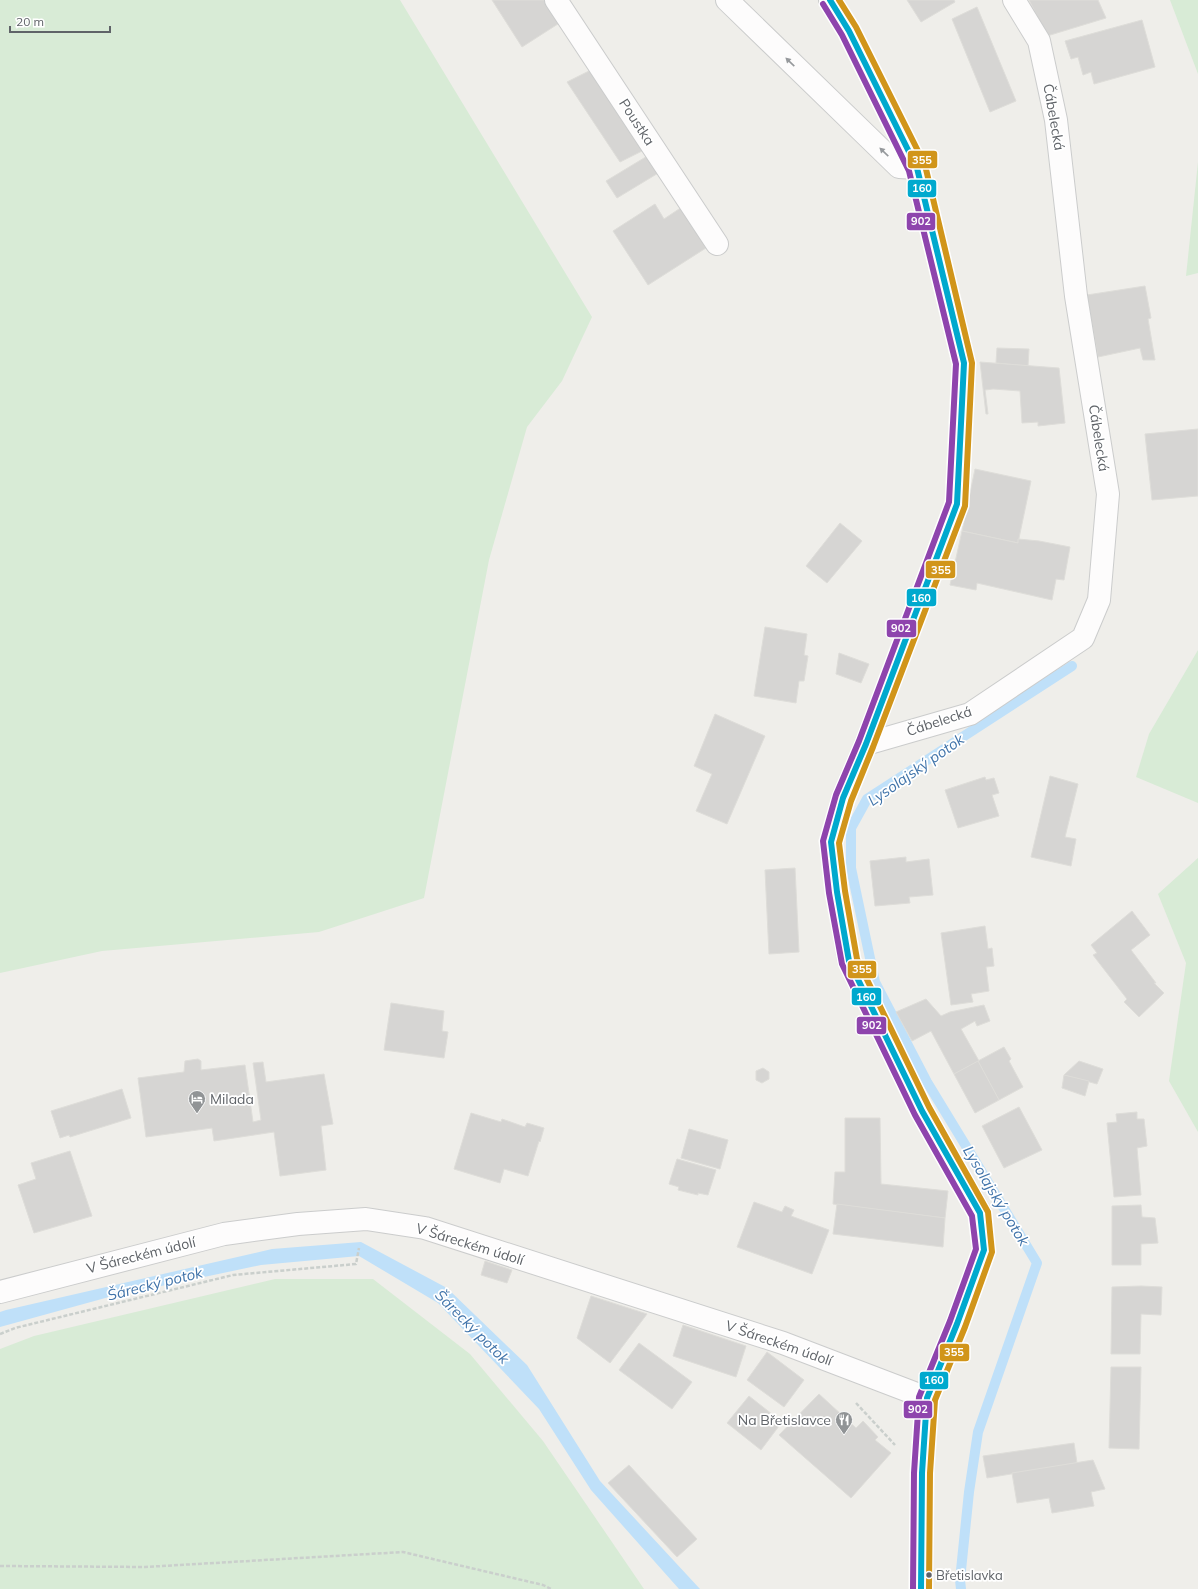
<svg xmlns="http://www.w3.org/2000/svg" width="1198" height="1589" font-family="Mulish,sans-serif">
<rect width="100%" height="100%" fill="#efeeea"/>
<g fill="#d8ebd6">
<path d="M0 0H400L592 317 562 381 527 427 489 560 424 898 319 932 102 951 0 973Z"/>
<path d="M1170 0H1198V74Z"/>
<path d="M1198 162V273L1186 276Z"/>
<path d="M1198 650V803L1136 777 1149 734Z"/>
<path d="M1198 858V1132L1169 1081 1186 963 1158 894Z"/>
<path d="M275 1279H373L470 1354 543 1441 644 1589H0V1349L34 1336Z"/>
</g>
<path fill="#bfe0f9" d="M361 1242 447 1288 527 1365 600 1481 700 1589H679L591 1490 539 1409 438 1303 359 1256 261 1265 109 1297 0 1327V1312L6 1310 272 1249Z"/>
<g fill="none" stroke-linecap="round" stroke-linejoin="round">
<path stroke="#bfe0f9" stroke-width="10" d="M961 1589 960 1580 969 1492 978 1432 1037 1263 927 1082 875 982 851 868V828L867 799 1072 666"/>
</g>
<g fill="#d6d5d3" stroke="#deddd9">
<path d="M492 0H547L561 22 522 47Z"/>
<path d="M907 0H954L955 2 921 22Z"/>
<path d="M1029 0H1098L1106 18 1047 36Z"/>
<path d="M977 7 1016 101 990 112 952 19Z"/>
<path d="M1142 20 1155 67 1094 84 1091 72 1083 75 1078 57 1071 59 1065 41Z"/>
<path d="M591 70 644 150 620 162 567 82Z"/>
<path d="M649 155 660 172 617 198 606 181Z"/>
<path d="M655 204 664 219 682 207 706 248 648 285 613 231Z"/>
<path d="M1145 286 1151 318 1148 319 1155 360H1143L1140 348 1098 357 1087 295Z"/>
<path d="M997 348 1029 349 1028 366 996 363Z"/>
<path d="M980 362 1059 368 1065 423 1038 426V422L1022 423 1020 391 993 389 985 390 988 414H986Z"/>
<path d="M1198 429V496L1152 500 1145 434Z"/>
<path d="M975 469 1031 481 1018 543 962 531Z"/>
<path d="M840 523 862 541 827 583 806 566Z"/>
<path d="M962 531 1018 543V539L1039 541 1070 547 1064 580 1056 579 1052 600 977 583 976 590 950 585Z"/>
<path d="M765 627 807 634 804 655 808 656 804 681H799L796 703 754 696Z"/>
<path d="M839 653 869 664 861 683 836 674Z"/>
<path d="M715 714 765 736 727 824 696 811 712 774 694 766Z"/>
<path d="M1050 776 1078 784 1065 837 1076 839 1071 866 1031 857Z"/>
<path d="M985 777 986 780 994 778 999 793 992 795 999 816 958 828 945 790Z"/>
<path d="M906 857V862L929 859 933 895 909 897 910 903 875 906 870 861Z"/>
<path d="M795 868 799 952 769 954 765 870Z"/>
<path d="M1132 911 1150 935 1131 950 1156 983H1154L1164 993 1139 1017 1124 1002 1127 999 1093 955 1097 953 1091 945Z"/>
<path d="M985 926 988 949 992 948 994 966 986 967 989 991 971 994 973 1002 951 1005 941 933Z"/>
<path d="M926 999 941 1016 950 1012 984 1005 990 1021 977 1026 975 1021 961 1029 979 1061 954 1074 931 1031 912 1041 896 1012Z"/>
<path d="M391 1003 444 1011 442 1031 448 1032 444 1058 384 1050Z"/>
<path d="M1004 1047 1011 1059 1009 1061 1023 1087 999 1100 978 1061Z"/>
<path d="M198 1059 201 1061V1070L245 1065 253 1122 261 1120 253 1063 263 1062 266 1082 324 1074 333 1124 321 1126 326 1170 280 1176 274 1132 214 1141 212 1128 146 1137 138 1078 184 1072 185 1061Z"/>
<path d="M978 1061 999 1100 975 1113 954 1074Z"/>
<path d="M1079 1061 1103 1069 1097 1084 1064 1075Z"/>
<path d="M763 1068 769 1072V1079L762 1083 756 1080V1071Z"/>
<path d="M1064 1075 1089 1081 1085 1096 1062 1088Z"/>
<path d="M122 1089 131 1118 70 1137 69 1135 60 1138 51 1111Z"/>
<path d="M1019 1107 1042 1150 1004 1168 982 1126Z"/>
<path d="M1137 1112V1119H1144L1147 1146 1137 1148 1141 1195 1114 1197 1107 1123 1117 1122 1116 1114Z"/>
<path d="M471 1113 501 1122 502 1119 525 1127 527 1123 544 1128 540 1142 539 1141 528 1176 504 1169 500 1183 454 1169Z"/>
<path d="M845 1118H880L881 1184 948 1191 945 1218 833 1204 835 1172H845Z"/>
<path d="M689 1129 728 1140 720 1169 681 1158Z"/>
<path d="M70 1151 92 1216 34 1233 18 1185 36 1179 31 1163Z"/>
<path d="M677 1159 716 1170 708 1195 698 1193V1195L678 1190 679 1187 669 1184Z"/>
<path d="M754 1202 782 1212 785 1206 794 1210 791 1216 829 1230 812 1274 737 1247Z"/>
<path d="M837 1204 945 1218 943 1247 833 1234Z"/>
<path d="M1141 1205 1142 1217 1155 1218 1158 1243 1141 1244V1265H1112V1206Z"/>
<path d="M485 1261 512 1270 507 1283 481 1275Z"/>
<path d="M1141 1286 1162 1287 1161 1315 1141 1314 1140 1354H1111L1112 1287Z"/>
<path d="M591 1296 647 1314 610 1363 577 1338Z"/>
<path d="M683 1325 746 1346 736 1377 673 1356Z"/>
<path d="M639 1343 692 1382 672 1409 619 1370Z"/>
<path d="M767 1352 804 1380 784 1407 747 1380Z"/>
<path d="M1111 1367H1141L1139 1449 1109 1448Z"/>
<path d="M819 1394 856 1428 863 1421 878 1437 875 1440 891 1453 851 1498 779 1435Z"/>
<path d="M749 1396 782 1422 761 1450 727 1423Z"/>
<path d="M1074 1443 1077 1463 987 1478 983 1456Z"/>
<path d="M1093 1460 1105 1489 1091 1492 1094 1506 1052 1513 1049 1498 1017 1503 1012 1473Z"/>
<path d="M629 1465 697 1539 677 1557 608 1483Z"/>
</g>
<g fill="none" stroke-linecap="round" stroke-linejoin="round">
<defs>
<g id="minor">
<path d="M556 0 717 244"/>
<path d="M727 0 899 167 917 168"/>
<path d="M830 0 849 31 917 168 964 363 957 504 866 744 843 798 831 842 837 892 849 961 922 1111 980 1213 984 1250 957 1324 927 1398 922 1473 921 1589"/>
<path d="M866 744 970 714 1083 638 1099 600 1108 494 1076 296 1056 120 1039 41 1014 0"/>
<path d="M0 1292 224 1234 298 1224 366 1219 425 1228 783 1343 927 1398"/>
</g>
</defs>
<use href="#minor" stroke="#cbcccc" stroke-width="24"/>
<g stroke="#cacfcc" stroke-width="2.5" stroke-dasharray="4 2" stroke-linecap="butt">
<path d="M0 1334 15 1328 233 1275 356 1264 359 1248"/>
<path d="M856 1403 895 1445"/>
<path d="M0 1566 145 1567 403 1552 543 1585 551 1589"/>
</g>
<use href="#minor" stroke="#fdfcfc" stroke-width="22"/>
<defs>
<path id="bus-1" d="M830 0 849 31 917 168 964 363 957 504 866 744 843 798 831 842 837 892 849 961 922 1111 980 1213 984 1250 957 1324 927 1398 922 1473 921 1589"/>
<path id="bus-2" d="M823 4 842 35 909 171 956 364 949 502 859 741 836 795 823 841 829 893 842 964 915 1115 972 1216 976 1249 950 1321 919 1397 914 1473 913 1589"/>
<path id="bus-3" d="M839 0 856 27 925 165 972 363 965 506 873 747 851 801 839 843 845 891 857 959 929 1107 988 1212 992 1252 965 1327 935 1400 930 1473 929 1589"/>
</defs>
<use href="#bus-1" stroke="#fff" stroke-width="9"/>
<use href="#bus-2" stroke="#fff" stroke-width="9"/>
<use href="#bus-3" stroke="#fff" stroke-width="9"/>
<use href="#bus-1" stroke="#00a9ce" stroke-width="6"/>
<use href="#bus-2" stroke="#8e44ad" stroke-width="6"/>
<use href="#bus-3" stroke="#d1951a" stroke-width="6"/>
</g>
<defs><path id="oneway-solid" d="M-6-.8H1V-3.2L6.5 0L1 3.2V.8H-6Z"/></defs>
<g fill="#96999c">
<use href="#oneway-solid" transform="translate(790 62) rotate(-136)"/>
<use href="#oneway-solid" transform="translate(884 152) rotate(-136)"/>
</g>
<defs>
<symbol id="hotel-pin" viewBox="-11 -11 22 30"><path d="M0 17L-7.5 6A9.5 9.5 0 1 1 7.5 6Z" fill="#919496" stroke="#fff"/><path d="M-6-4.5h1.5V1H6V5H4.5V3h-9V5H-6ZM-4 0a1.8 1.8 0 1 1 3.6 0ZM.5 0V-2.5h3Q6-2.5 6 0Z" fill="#fff"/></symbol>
<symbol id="restaurant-pin" viewBox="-11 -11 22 30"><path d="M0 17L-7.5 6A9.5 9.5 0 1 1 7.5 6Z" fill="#919496" stroke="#fff"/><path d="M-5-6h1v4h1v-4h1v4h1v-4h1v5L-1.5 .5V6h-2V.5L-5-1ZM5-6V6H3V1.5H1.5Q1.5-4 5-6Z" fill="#fff"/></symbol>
</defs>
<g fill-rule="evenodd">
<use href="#hotel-pin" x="187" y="1089" width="20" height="27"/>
<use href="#restaurant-pin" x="834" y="1410" width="20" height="27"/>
</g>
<circle fill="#5f6368" stroke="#fff" stroke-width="1.5" cx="929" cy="1575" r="3.5"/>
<g text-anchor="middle" stroke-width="3.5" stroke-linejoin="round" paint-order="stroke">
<g font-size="13" fill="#5f6368" stroke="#fff" text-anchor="start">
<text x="936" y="1580">Břetislavka</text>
</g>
<g font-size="14" fill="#5f6368" stroke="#fff">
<text transform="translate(1054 117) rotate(80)" y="5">Čábelecká</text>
<text transform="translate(637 122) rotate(57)" y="5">Poustka</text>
<text transform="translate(1099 438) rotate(81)" y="5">Čábelecká</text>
<text transform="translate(939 721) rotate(-18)" y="5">Čábelecká</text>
<text transform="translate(470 1244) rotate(17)" y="5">V Šáreckém údolí</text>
<text transform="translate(141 1255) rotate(-14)" y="5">V Šáreckém údolí</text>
<text transform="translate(779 1343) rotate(19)" y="5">V Šáreckém údolí</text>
</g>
<g font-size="14" fill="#5f6368" stroke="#fff" text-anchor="start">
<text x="210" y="1104">Milada</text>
<text x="831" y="1425" text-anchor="end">Na Břetislavce</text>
</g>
<g font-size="15" font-style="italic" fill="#4174aa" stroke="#fff">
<text transform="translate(916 770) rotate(-35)" y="5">Lysolajský potok</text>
<text transform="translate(996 1196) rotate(59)" y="5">Lysolajský potok</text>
<text transform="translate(155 1284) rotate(-14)" y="5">Šárecký potok</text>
<text transform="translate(472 1327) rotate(45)" y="5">Šárecký potok</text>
</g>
</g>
<g stroke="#fff" stroke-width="1.5">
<rect x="907" y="150" width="31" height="19" rx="4" fill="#d1951a"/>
<rect x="907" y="179" width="30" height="19" rx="4" fill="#00a9ce"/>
<rect x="906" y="212" width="30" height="19" rx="4" fill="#8e44ad"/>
<rect x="925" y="560" width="31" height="19" rx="4" fill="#d1951a"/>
<rect x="906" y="588" width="31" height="19" rx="4" fill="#00a9ce"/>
<rect x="886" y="619" width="31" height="19" rx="4" fill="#8e44ad"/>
<rect x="847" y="960" width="30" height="19" rx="4" fill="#d1951a"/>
<rect x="851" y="987" width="31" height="19" rx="4" fill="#00a9ce"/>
<rect x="856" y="1016" width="31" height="19" rx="4" fill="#8e44ad"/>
<rect x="939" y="1343" width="31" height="19" rx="4" fill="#d1951a"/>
<rect x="919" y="1371" width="30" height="19" rx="4" fill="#00a9ce"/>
<rect x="903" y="1400" width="30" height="19" rx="4" fill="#8e44ad"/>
</g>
<g font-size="11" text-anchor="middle" font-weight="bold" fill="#fff">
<text x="922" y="164">355</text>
<text x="922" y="192">160</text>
<text x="921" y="225">902</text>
<text x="941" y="574">355</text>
<text x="921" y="602">160</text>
<text x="901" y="632">902</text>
<text x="862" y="973">355</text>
<text x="866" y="1001">160</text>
<text x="872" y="1029">902</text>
<text x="954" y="1356">355</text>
<text x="934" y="1384">160</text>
<text x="918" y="1413">902</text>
</g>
<path d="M10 26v6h100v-6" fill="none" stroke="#5f6368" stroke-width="2"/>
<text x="16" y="26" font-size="12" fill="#5f6368" stroke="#ffffff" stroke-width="3" paint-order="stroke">20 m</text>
</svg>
